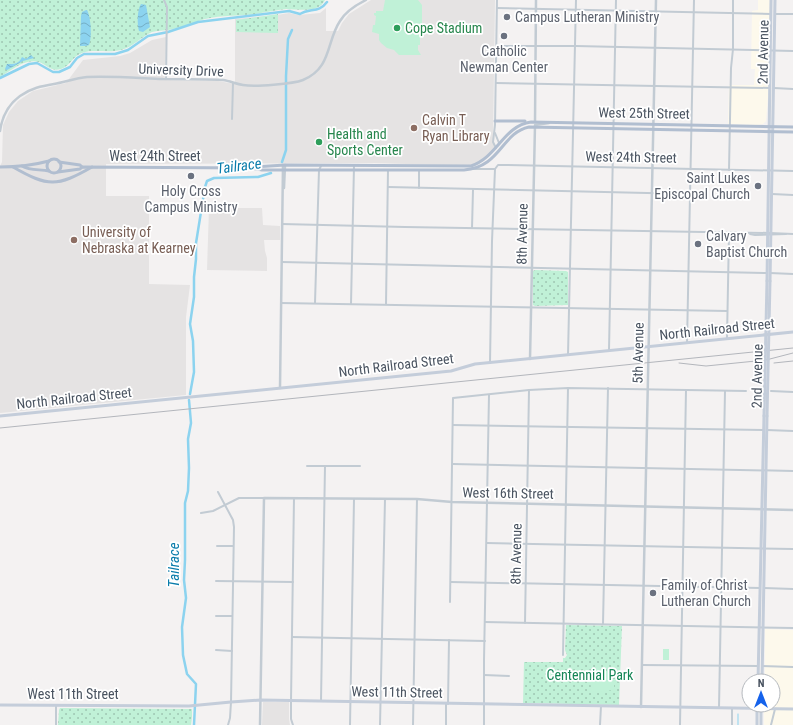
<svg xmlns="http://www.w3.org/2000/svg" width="793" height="725" font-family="'Roboto Condensed',sans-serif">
<defs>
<pattern id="green-dots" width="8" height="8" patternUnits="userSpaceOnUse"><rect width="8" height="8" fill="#c0f1d7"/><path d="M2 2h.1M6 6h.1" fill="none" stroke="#9ec6b2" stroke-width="1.8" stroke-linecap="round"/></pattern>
<pattern id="water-waves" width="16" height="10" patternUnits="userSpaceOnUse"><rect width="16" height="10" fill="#8cd3ef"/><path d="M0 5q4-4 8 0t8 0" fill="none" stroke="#74aec5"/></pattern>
</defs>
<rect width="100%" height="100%" fill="#f4f2f2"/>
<g fill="#fdf9ec">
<path d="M758 0H770L768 97 766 121 763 124 756 125 728 124 729 85H754L755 69H751L752 11 758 10Z"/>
<path d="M765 629 793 630V725H764V705H773V681H765Z"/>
</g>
<g fill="#e5e3e3">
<path d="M371 0H495L493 140 495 148 486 158 471 166 374 163 106 164V196H149V284L190 285 186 317V395L0 413V166L2 162 3 125 9 112 18 101 33 91 66 83 83 60 120 56 130 53 152 40 166 37 165 80 218 81 235 84V19L277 15 289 13 299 15 320 13 326 8V31H338L342 23 349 14Z"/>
<path d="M209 208H262L263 225 280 226V240H264L265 251 267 258V271L207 270Z"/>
<path d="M263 702H289V719L290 725H262Z"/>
</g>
<g fill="url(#green-dots)">
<path d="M0 0H325C318 14 299 9 286 9 276 10 266 12 256 14 239 16 222 15 205 19 194 22 184 27 173 29 167 31 159 30 152 32 141 37 133 47 121 50 109 53 92 49 82 53 73 56 70 66 61 69 51 72 47 65 39 62 24 58 11 71 0 77Z"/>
<path d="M278 14V33L236 32V20Z"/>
<path d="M535 270 566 271 568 272V305L535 306 533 305V271Z"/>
<path d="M566 625 622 626 619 705 523 703 524 662H563V658H565L567 655 565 650Z"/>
<path d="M60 708 192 709V717L191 725H58L59 710Z"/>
</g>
<g fill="#c0f1d7">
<path d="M385 0H418L422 5V38H420V45H418V50L421 55H399L394 50 387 48 381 43 379 40V34L372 32 373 25H375L376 16 374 15V13H376V11H383Z"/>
<rect x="663" y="649" width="6" height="11"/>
<path d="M592 667C605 669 616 676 614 690L592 692C589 684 592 675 592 667Z"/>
</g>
<g fill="url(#water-waves)">
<path d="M141 4 146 5 150 27 143 32 139 31C137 25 137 10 141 4Z"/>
<path d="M86 10H87C91 17 92 38 89 45L86 46H80L81 16 82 12Z"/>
<path d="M31 55 34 58 23 61 7 70 5 69 7 64C14 64 19 64 22 57L26 59Z"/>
</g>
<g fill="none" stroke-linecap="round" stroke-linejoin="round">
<path stroke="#8cd3ef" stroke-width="1" d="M738 725V714"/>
<g stroke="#8cd3ef" stroke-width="2.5">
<path d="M0 78 29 64 37 63 53 72H59L70 67 77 58 84 54H115L128 50 148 36 168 32 198 22 289 11 300 14C310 8 319 13 327 2"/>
<path d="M282 162 286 150V76L288 39 292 30"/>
<path d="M190 394 194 372 193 341 190 324 194 297V277L196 259V243L205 187 207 181 214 178 258 177 271 173"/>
<path d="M189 400 191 423 188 439 189 468 188 491 185 503V560L184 580 186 598 182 627 183 655 187 674 196 684 194 725"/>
</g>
<g stroke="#c2cbd3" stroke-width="2">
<path d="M164 0 167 7 166 79"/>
<path d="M497 8 771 14"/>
<path d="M775 14H793"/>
<path d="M497 46H576L793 51"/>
<path d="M496 83 770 88"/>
<path d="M774 88 793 89"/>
<path d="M232 119 233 83"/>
<path d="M495 133 499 143"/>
<path d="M496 148 493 142 495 125 497 0"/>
<path d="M472 169H495L498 165H504L793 171"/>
<path d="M419 170V188"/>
<path d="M729 170 731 68 733 49V0"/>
<path d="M388 187 690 194"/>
<path d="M772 194 793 195"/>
<path d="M282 224 405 227 770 233 793 234"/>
<path d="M472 228 473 190"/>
<path d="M750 234 755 235 786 234"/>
<path d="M282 262 767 273"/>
<path d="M770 273 793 274"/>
<path d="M281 303 727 311"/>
<path d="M315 303 319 170 321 166"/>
<path d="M351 304 354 166"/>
<path d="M386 304 388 170"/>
<path d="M727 338 729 233"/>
<path d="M687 343 694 0"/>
<path d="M609 350 616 0"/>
<path d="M568 355 576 0"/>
<path d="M490 363 492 241 495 169"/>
<path d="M771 391 793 392"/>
<path d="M453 425 763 430"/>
<path d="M767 430 793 431"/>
<path d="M453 464 793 471"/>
<path d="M307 466H360"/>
<path d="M218 492 233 520 234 527 231 702 230 718 228 725"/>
<path d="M201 513 213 511 239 498H264"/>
<path d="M487 543 793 549"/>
<path d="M217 546H233"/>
<path d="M216 581 293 582"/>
<path d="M451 582 760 588"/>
<path d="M764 588 793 589"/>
<path d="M450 602 453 398 529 390 568 388 746 391"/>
<path d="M216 616H232"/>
<path d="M485 622 793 628"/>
<path d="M525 623 529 390"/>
<path d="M603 624 608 388"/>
<path d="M292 637 485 641"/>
<path d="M216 650 232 651"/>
<path d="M563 655 568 388"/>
<path d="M642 665 758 666"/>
<path d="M762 666 793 667"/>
<path d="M484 675 509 676"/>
<path d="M321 701 325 466"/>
<path d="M448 704 449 640"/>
<path d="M719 708 725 391"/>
<path d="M56 725V705"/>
<path d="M293 725 291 719V701L294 498"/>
<path d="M350 725 354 499"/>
<path d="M380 725 385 499"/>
<path d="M413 725 417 499"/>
<path d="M446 725V704"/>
<path d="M484 725V660L489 395"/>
<path d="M600 725 601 706"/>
<path d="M680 725 686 390"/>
<path d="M732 725V708"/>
<path d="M771 725 775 709"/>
</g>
<g stroke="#c2cbd3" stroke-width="2.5">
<path d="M535 122 536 0"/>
<path d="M0 131C2 117 9 104 20 96 31 88 42 86 54 84 65 82 76 78 87 77 112 76 138 78 163 79 183 79 203 79 223 80 230 81 236 84 243 85 255 87 293 84 303 80 332 68 326 42 340 21 346 11 356 5 366 0"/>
<path d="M284 188 285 165"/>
<path d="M530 359 535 125 549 123"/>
<path d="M280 388 283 165"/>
<path d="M641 707 656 0"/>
<path d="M260 725 264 498 417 499 452 502 793 510"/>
</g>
<g stroke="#c4cdda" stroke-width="3">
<path d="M767 281 771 0"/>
<path d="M770 281 775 0"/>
<path d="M0 416 451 371 475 364 793 332"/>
<path d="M758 681 764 416"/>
<path d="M762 681 767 416"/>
<path d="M0 705 189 706 231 702 261 700 793 709"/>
<path d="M757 725V705"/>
<path d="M761 725V705"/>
</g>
<g stroke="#b1bed0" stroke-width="3">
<path d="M495 121H525"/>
<circle cx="54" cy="166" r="7"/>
<path d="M59 162 80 165 82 167"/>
<path d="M22 166C30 171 40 169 49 171"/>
<path d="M0 167C16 167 34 165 49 161"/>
<path d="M13 167C48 187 57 187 92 167"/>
<path d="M253 167 285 165 471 166C498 157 503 126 531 122L793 127"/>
<path d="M58 172 80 169 82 167 251 168 262 170H464C501 167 501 133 529 127L793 132"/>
</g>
<g stroke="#b3b6bc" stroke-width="1">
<path d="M679 363 706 366 766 360 793 353"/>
<path d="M774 363 793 361"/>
<path d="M0 428 793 348"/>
</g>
<g stroke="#c4cdda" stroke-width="3">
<path d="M764 416 767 281"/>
<path d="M767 416 770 281"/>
</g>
</g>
<g fill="#6b7280" stroke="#fff" stroke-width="1.5">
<circle cx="507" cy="17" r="4"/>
<circle cx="504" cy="36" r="4"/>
<circle cx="191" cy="176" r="4"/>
<circle cx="758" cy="186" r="4"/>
<circle cx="698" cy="244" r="4"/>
<circle cx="653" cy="593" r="4"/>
</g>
<g fill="#2e9e5b" stroke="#fff" stroke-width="1.5">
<circle cx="397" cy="28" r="4"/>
<circle cx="319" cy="142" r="4"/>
</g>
<g fill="#8d6e63" stroke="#fff" stroke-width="1.5">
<circle cx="414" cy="128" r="4"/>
<circle cx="74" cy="240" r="4"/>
</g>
<g text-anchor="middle" stroke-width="3.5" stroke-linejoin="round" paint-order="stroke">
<g font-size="14" fill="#5b616d" stroke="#fff" text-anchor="start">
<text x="515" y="22">Campus Lutheran Ministry</text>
<text x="504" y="56" text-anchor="middle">Catholic<tspan x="504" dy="16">Newman Center</tspan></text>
<text x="750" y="183" text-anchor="end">Saint Lukes<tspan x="750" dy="16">Episcopal Church</tspan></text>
<text x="191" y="196" text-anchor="middle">Holy Cross<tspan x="191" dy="16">Campus Ministry</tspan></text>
<text x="706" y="241">Calvary<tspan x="706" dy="16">Baptist Church</tspan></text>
<text x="661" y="590">Family of Christ<tspan x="661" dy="16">Lutheran Church</tspan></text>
</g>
<g font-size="14" fill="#27864d" stroke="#fff" text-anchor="start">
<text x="405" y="33">Cope Stadium</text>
<text x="327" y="139">Health and<tspan x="327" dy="16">Sports Center</tspan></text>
</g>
<g font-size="14" fill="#495360" stroke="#fff">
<text transform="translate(763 52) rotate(-89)" y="5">2nd Avenue</text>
<text transform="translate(181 70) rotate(2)" y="5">University Drive</text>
<text transform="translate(644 113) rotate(1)" y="5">West 25th Street</text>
<text x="155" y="161">West 24th Street</text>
<text transform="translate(631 157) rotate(1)" y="5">West 24th Street</text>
<text transform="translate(522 234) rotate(-89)" y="5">8th Avenue</text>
<text transform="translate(717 329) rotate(-6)" y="5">North Railroad Street</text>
<text transform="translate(638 353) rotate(-89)" y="5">5th Avenue</text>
<text transform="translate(396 365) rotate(-7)" y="5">North Railroad Street</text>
<text transform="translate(757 376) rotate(-89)" y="5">2nd Avenue</text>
<text transform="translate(74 398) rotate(-6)" y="5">North Railroad Street</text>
<text transform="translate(508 493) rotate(1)" y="5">West 16th Street</text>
<text transform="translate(516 554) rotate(-89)" y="5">8th Avenue</text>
<text transform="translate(397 692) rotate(1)" y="5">West 11th Street</text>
<text x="73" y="699">West 11th Street</text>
</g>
<g font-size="14" fill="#785e54" stroke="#fff" text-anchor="start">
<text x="422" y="125">Calvin T<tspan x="422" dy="16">Ryan Library</tspan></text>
<text x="82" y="237">University of<tspan x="82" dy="16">Nebraska at Kearney</tspan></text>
</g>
<g font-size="14" fill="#158556" stroke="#fff">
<text x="590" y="680">Centennial Park</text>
</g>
<g font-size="15" font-style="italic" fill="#097cab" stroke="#fff">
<text transform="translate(239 166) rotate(-7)" y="5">Tailrace</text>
<text transform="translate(174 565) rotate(-90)" y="5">Tailrace</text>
</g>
</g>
<g transform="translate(761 693)"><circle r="19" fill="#ffffff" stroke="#b6babf"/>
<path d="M0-3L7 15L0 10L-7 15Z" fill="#1562eb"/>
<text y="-6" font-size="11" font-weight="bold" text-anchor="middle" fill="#495360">N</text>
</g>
</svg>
